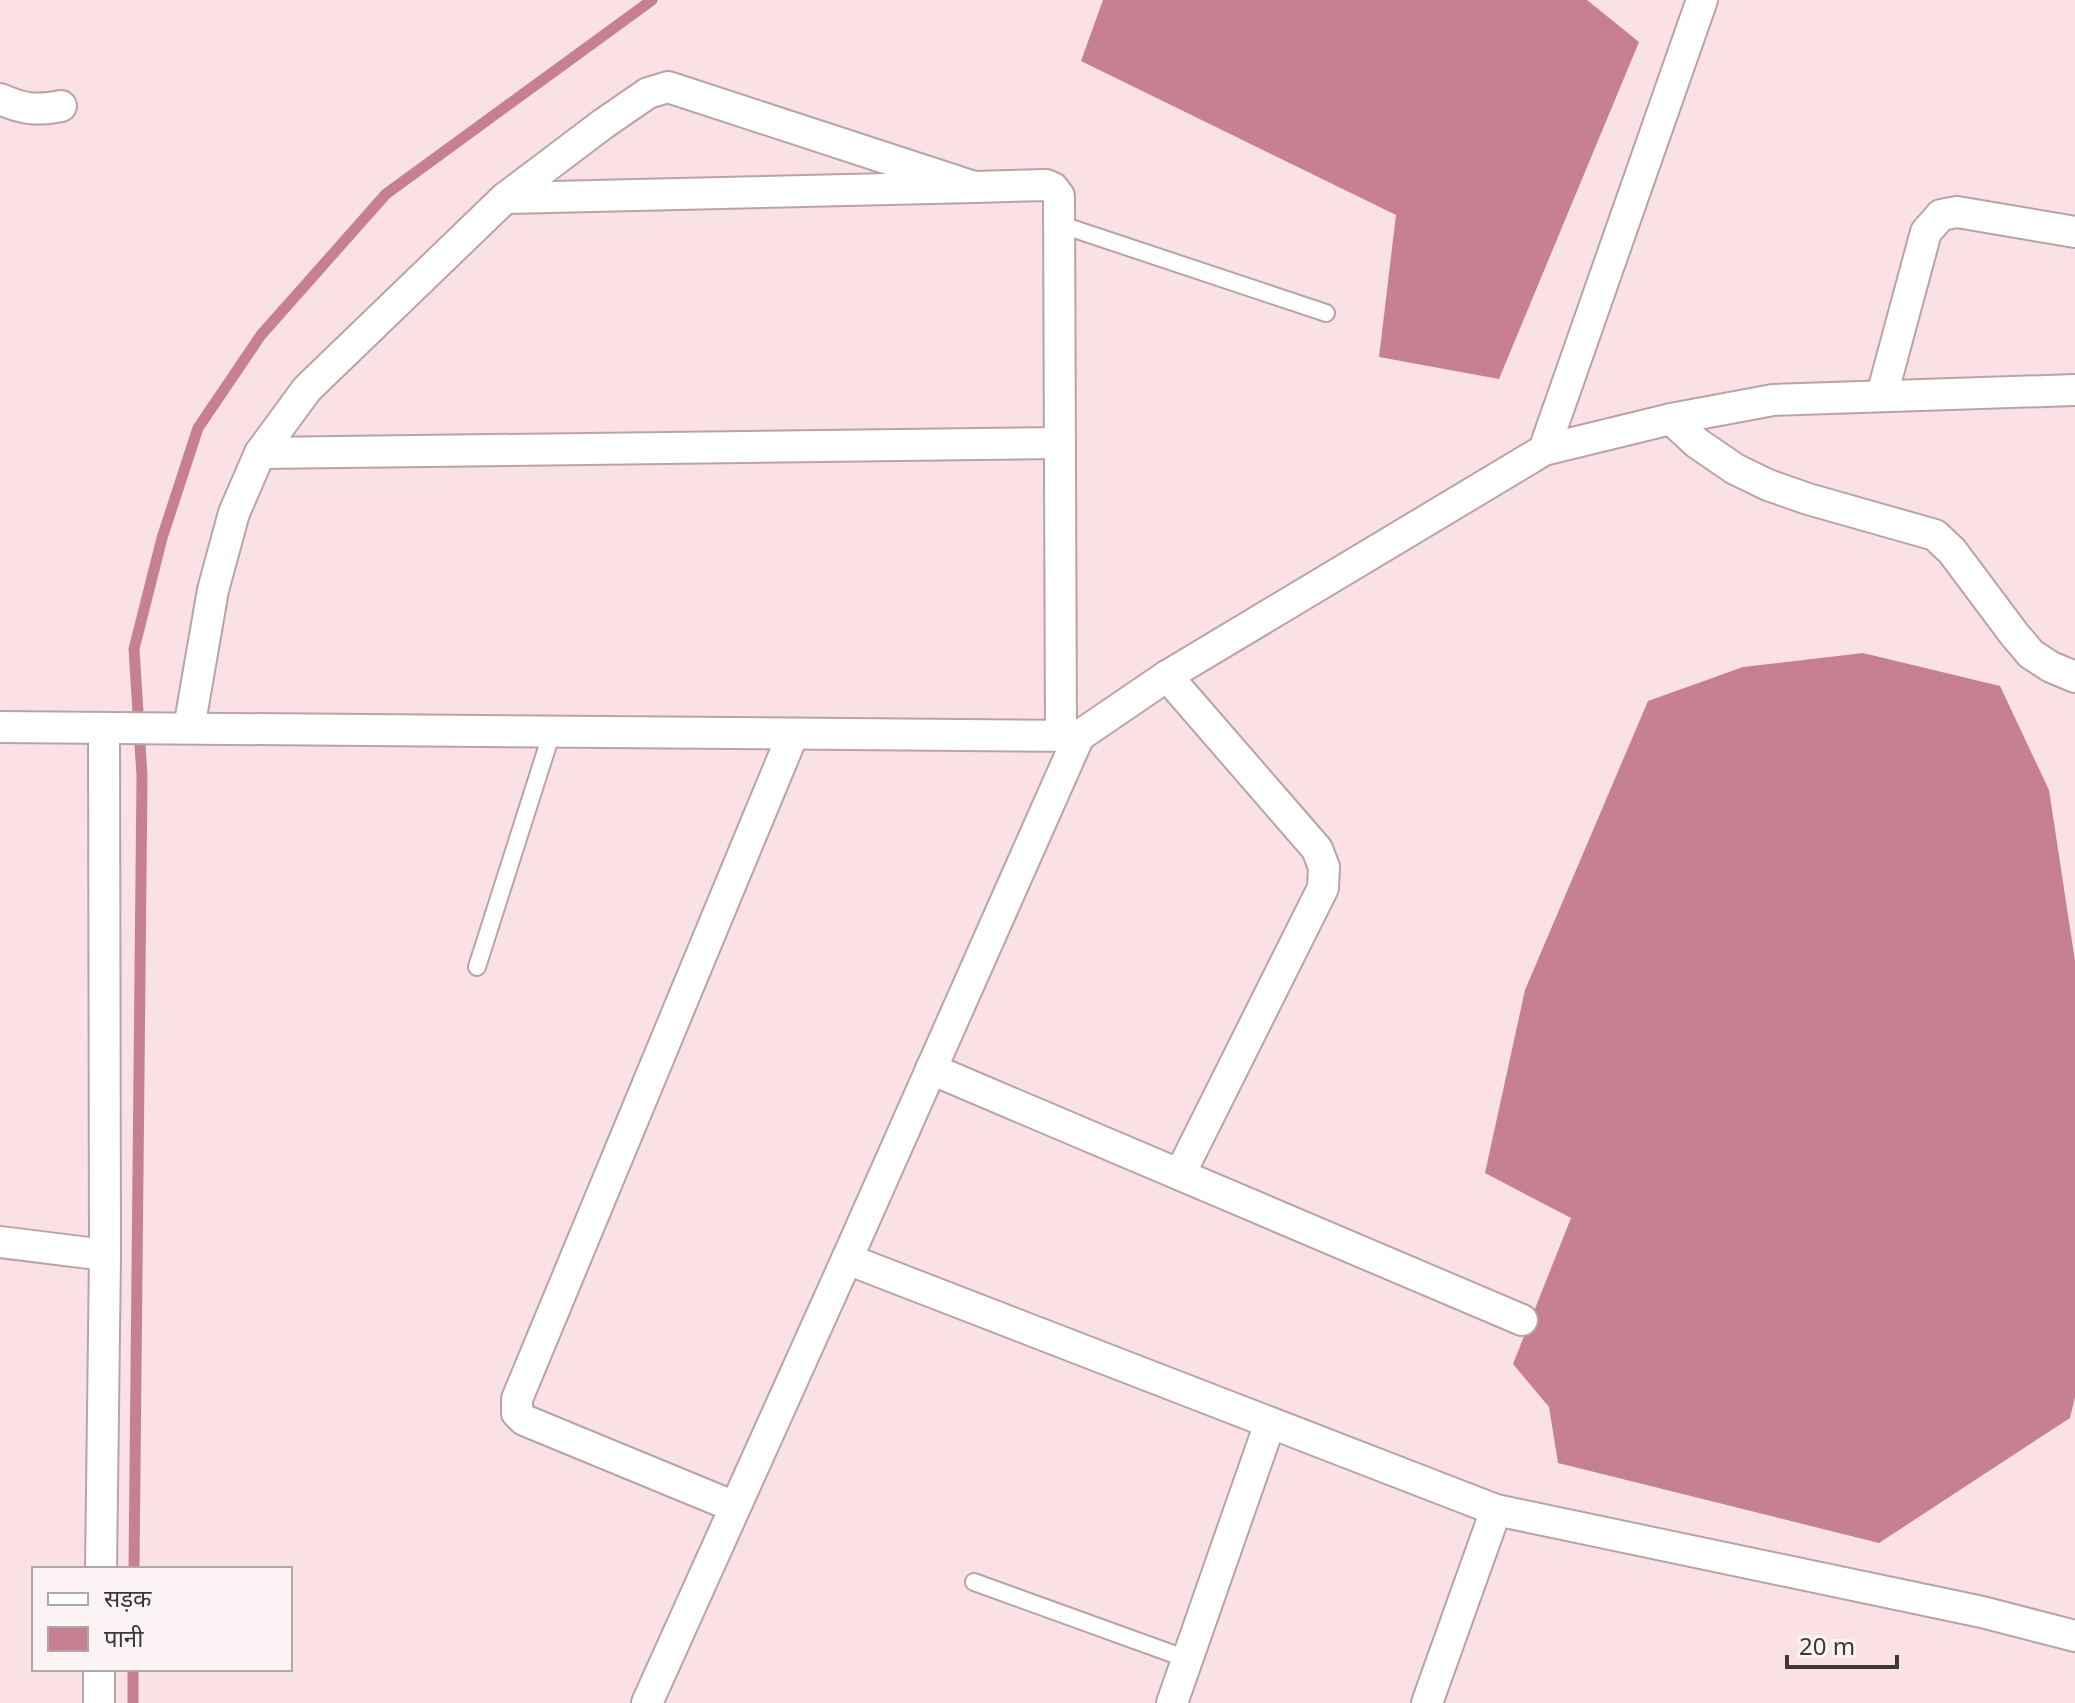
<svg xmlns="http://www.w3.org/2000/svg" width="2075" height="1703" font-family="'Noto Sans','Noto Sans Devanagari',sans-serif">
<rect width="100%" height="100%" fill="#f9e1e6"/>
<g fill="#c78092">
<path d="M1103 0H1587L1639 42 1499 379 1379 357 1396 215 1081 61Z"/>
<path d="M1863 653 2000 686 2049 790 2075 961V1397L2070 1418 1879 1543 1558 1463 1549 1407 1513 1364 1571 1218 1485 1173 1525 990 1648 701 1743 667Z"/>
</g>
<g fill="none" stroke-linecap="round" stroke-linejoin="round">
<g stroke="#c78092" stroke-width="11">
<path d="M134 1569 142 776 134 649 162 538 198 428 261 335 386 194 652 0"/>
<path d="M133 1703V1669"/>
</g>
<defs>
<g id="service">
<path d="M1059 224 1326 313"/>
<path d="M477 967 552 732"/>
<path d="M974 1582 1187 1659"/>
</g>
<g id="minor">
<path d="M0 99C23 109 36 111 61 106"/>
<path d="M505 198 974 187 1046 185 1053 188 1059 196 1061 736"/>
<path d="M1882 395 1926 232 1941 215 1957 212 2075 232"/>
<path d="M1671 419 1697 443 1735 469 1768 485 1808 499 1935 535 1952 551 2014 634 2031 654 2051 667 2075 677"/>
<path d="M1544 450 1702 0"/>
<path d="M260 453 1060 443"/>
<path d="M1167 676 1317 849 1324 867 1323 888 1180 1174"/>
<path d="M0 727 1079 736 1167 676 1544 450 1671 419 1773 400 2075 390"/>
<path d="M189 728 213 590 234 513 260 453 307 389 505 198 603 124 648 93 668 87 974 187"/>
<path d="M931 1069 1522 1320"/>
<path d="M0 1242 105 1255"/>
<path d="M847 1259 1496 1510 1982 1612 2075 1636"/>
<path d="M735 1507 524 1420 517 1413V1399L793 734"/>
<path d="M101 1569 105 1255 104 728"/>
<path d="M99 1703V1669"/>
<path d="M647 1703 847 1259 1079 736"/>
<path d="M1172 1703 1270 1423"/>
<path d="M1427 1703 1496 1510"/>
</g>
</defs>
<use href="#service" stroke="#baa3a8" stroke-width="20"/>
<use href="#minor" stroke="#baa3a8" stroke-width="34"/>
<use href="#service" stroke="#fff" stroke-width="16"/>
<use href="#minor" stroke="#fff" stroke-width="30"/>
</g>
<rect x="32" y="1567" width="260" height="104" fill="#fcf3f5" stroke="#b0a7a9" stroke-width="2"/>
<rect x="48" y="1593" width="40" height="12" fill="#ffffff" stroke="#b0a7a9" stroke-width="2"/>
<text x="104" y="1607" font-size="24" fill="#3f3638">सड़क</text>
<rect x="48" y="1627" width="40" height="24" fill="#c78092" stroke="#b0a7a9" stroke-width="2"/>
<text x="104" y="1647" font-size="24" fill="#3f3638">पानी</text>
<path d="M1787 1655v12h110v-12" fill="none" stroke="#3f3638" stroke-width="4"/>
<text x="1799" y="1655" font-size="24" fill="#3f3638" stroke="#fcf3f5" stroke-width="6" paint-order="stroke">20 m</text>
</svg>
